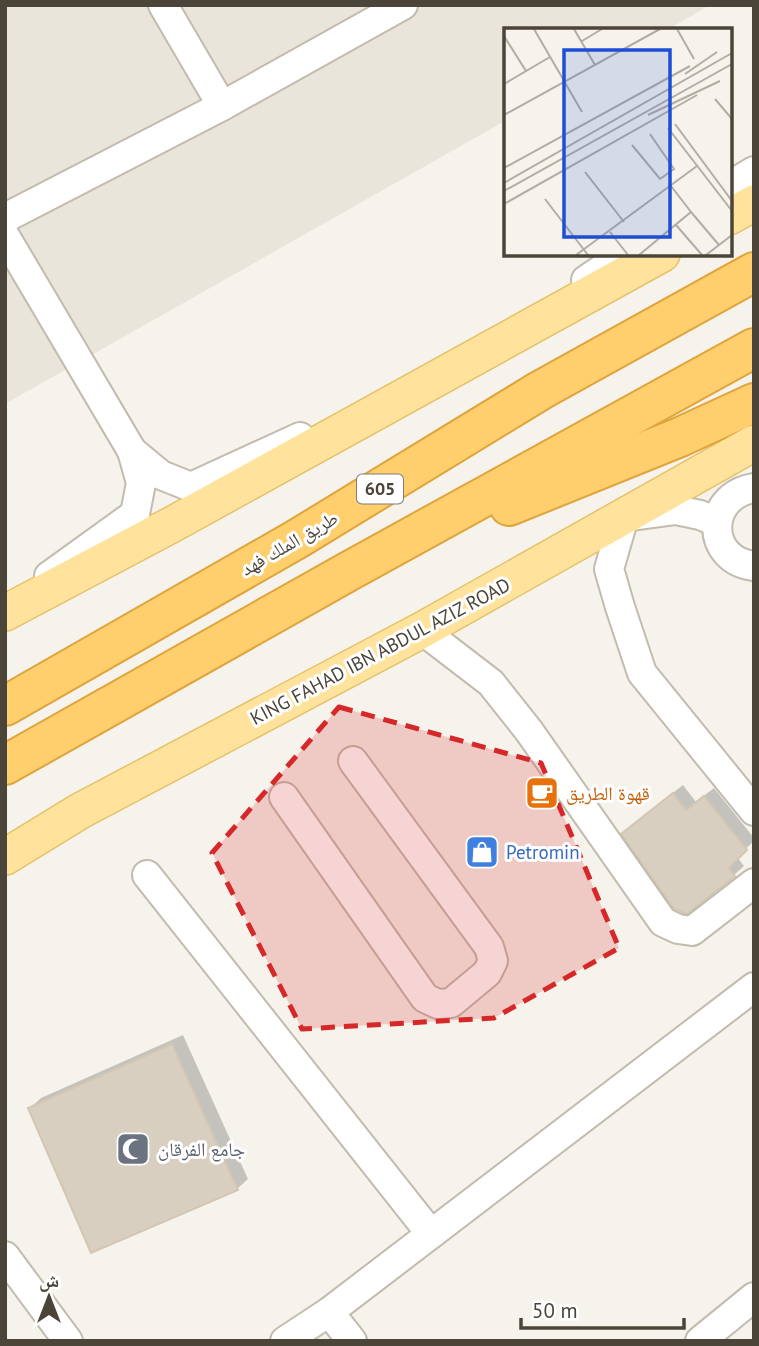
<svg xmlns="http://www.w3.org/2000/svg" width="759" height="1346" font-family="'PT Sans','Noto Naskh Arabic',sans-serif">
<rect width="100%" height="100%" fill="#f6f3ec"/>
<path fill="#eae5da" d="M5 5H710L667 30H505V121L5 404Z"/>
<g fill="#0003">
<path d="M683 785 696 802 714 788 754 838V841L737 857 744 866 734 875 624 834 633 824Z"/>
<path d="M183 1035 248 1179 237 1189 91 1250 30 1108 41 1098Z"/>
</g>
<g fill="#d8cfc1" stroke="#d3c7b4" stroke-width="2">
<path d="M673 793 686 810 704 796 747 850 729 868 735 876 687 914 674 909 621 834Z"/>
<path d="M172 1044 238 1190 91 1253 28 1108Z"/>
</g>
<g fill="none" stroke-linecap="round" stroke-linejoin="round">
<defs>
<g id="minor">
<path d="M163 5 222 106"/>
<path d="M729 186 754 171"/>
<path d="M5 218 222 106 403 5"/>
<path d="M5 236 132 451"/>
<path d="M586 280 624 254"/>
<path d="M754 488C705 496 705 560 754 566"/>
<path d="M717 522 700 515 676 510 624 517 609 569 620 607 642 673 754 811"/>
<path d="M49 576 135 514 141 483 132 451 161 475 191 487 300 437"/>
<path d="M422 630 491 683 529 731 663 922 678 929 692 931 754 883"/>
<path d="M284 797 425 998 438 1004 451 1003 487 973 493 961 489 947 353 761"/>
<path d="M147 875 431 1234"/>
<path d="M5 1256 68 1341"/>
<path d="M329 1312 352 1341"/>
<path d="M285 1341 329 1312 754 987"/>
<path d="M700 1341 754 1297"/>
</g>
<g id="major">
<path d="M729 217 754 203"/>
<path d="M5 613 173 524 662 254"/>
<path d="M5 857 80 811 422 630 754 443"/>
</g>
<g id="highway">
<path d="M509 506 680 437 754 403"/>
<path d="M5 706 297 539 541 390 754 272"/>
<path d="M5 765 351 570 754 348"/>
</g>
</defs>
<use href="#minor" stroke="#c2bbae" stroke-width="32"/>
<use href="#major" stroke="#e6c16a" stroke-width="38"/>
<use href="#highway" stroke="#e0a43c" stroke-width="42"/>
<use href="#minor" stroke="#fff" stroke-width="28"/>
<use href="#major" stroke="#ffe39c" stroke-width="35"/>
<use href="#highway" stroke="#ffcf6e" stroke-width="38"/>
</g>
<path fill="#d62828" fill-opacity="0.2" stroke="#d62828" stroke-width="5" stroke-dasharray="14 9" stroke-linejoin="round" d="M339 707 541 763 619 948 494 1018 302 1029 212 853Z"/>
<defs>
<symbol id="cafe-square" viewBox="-11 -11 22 22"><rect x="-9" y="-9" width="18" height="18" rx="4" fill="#e8710a" stroke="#fff"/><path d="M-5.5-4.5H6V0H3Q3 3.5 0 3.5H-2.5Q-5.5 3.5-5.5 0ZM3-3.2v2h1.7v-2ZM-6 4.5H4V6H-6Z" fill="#fff"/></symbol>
<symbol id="shop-square" viewBox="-11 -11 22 22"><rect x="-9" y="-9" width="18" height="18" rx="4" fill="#3f7fe0" stroke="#fff"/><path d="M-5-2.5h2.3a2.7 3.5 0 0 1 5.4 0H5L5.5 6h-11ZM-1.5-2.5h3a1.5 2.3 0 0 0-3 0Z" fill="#fff"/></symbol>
<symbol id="mosque-square" viewBox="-11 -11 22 22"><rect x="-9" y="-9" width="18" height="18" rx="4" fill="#6b7280" stroke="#fff"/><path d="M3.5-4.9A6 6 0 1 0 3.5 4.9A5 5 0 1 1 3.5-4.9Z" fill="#fff"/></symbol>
</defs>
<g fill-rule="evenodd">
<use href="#cafe-square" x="523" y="774" width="38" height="38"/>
<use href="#shop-square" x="463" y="833" width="38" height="38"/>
<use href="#mosque-square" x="114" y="1130" width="38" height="38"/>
</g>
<g text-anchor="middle" stroke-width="6" stroke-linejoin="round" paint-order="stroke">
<rect fill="#fff" stroke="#817c74" stroke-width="2" x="357" y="474.5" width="46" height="29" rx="5"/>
<g font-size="18" font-weight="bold" fill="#4b4439">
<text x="380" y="495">605</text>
</g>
<g font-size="19" fill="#4b4439" stroke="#fff">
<text transform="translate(289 543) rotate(-30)" y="7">طريق الملك فهد</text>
<text transform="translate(380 651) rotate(-28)" y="7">KING FAHAD IBN ABDUL AZIZ ROAD</text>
</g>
<g font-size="19" fill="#c56008" stroke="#fff" text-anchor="start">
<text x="566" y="800">قهوة الطريق</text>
</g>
<g font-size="19" fill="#366cbe" stroke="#fff" text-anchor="start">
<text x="506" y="859">Petromin</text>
</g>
<g font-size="19" fill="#5b616d" stroke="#fff" text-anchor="start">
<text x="158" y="1156">جامع الفرقان</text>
</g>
</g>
<g transform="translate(504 28)">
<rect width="228" height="228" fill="#f6f3ec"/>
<path fill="none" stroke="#b2ada4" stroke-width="2" d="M30 1 78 84M70 1 91 37M173 1 190 31M0 8 22 43M78 13 98 1M181 46 213 24M0 56 46 29M211 71 228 91M0 87 156 1M144 87 216 53M171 96 228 173M164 100 228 183M128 117 156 151 170 141 146 106M0 140 186 38M81 144 120 194M0 155 228 25M167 158 187 184M0 163 228 36M41 171 84 227M0 176 193 67M172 197 198 227M106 204 124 227M72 227 193 138M135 227 187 184 215 217M202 227 228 207"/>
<path fill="#1d4ed8" fill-opacity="0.15" stroke="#1d4ed8" stroke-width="3.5" d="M60 22H166V209H60Z"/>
<rect width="228" height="228" fill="none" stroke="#4b4439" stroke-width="3.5"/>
</g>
<rect width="759" height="1346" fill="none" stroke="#4b4439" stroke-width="14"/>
<g transform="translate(49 1297)" stroke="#ffffff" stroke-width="5" paint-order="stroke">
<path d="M0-5L12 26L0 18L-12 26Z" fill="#4b4439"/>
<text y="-10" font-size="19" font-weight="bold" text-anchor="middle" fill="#4b4439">ش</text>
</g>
<path d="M521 1318v10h163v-10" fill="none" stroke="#4b4439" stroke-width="3.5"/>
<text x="532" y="1318" font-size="21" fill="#4b4439" stroke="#ffffff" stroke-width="5" paint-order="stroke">50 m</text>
</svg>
